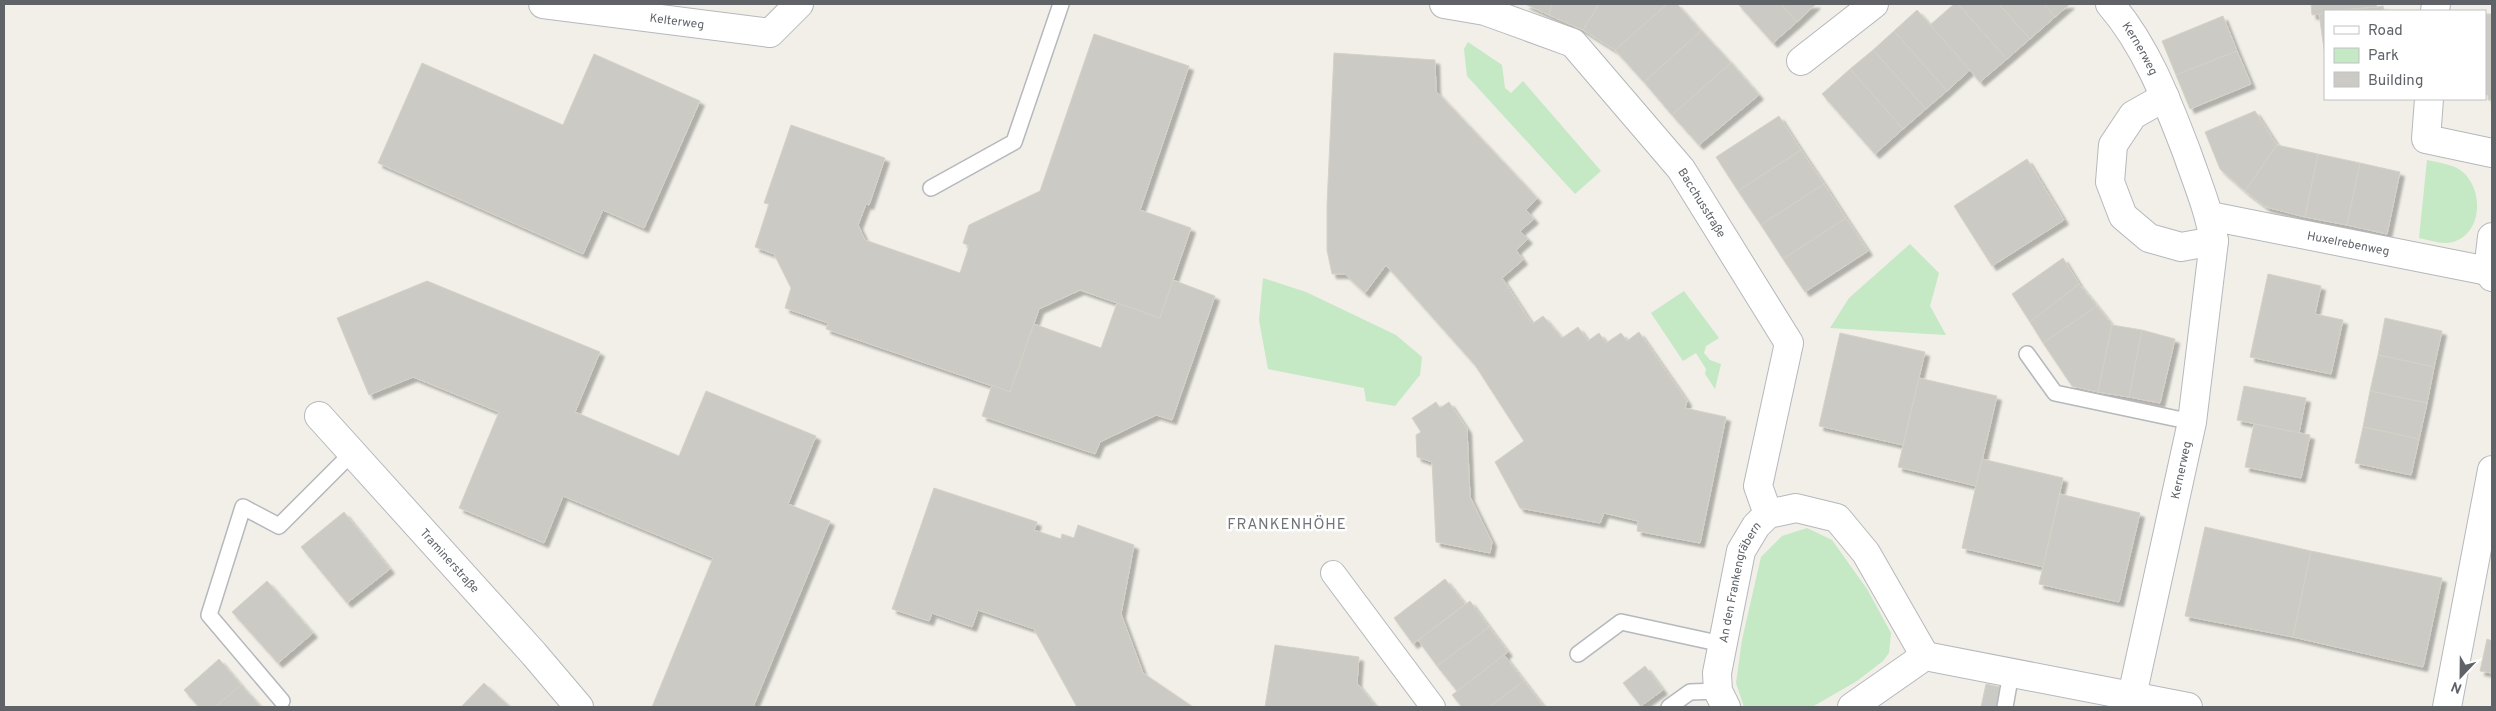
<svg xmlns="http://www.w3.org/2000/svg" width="2496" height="711" font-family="Overpass,sans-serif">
<defs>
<filter id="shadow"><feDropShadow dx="4.5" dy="4.5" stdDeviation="1" flood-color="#0004"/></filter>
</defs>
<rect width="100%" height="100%" fill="#f1efe8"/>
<g fill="#c5e8c5">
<path d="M1468 42 1502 65 1505 88 1511 93 1523 81 1601 171 1575 194 1467 76 1464 49Z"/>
<path d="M2427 160C2436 162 2448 164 2457 168 2484 183 2485 233 2453 242 2442 245 2430 240 2419 238Z"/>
<path d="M1910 244 1939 273 1930 306 1946 335 1830 328 1849 298Z"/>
<path d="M1263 278 1306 292 1396 335 1422 357 1420 375 1395 406 1366 401 1364 388 1268 369 1259 320Z"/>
<path d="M1684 291 1719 338 1706 346 1704 353 1710 360 1721 364 1715 389 1705 374 1706 369 1696 353 1683 361 1651 313Z"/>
<path d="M1807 528 1832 540 1867 589 1891 633 1889 653 1883 661 1857 681 1812 707H1744L1736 683 1742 640 1761 557 1782 536Z"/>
</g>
<g fill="#cccac5" stroke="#d6d1c6" filter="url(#shadow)">
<path d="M1525 4H1552L1549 15Z"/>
<path d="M1552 4H1599L1583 30 1549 15Z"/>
<path d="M1599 4H1667L1615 50 1583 30Z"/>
<path d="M1667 4H1677L1701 31 1644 82 1615 50Z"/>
<path d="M1738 4H1781L1797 22 1773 43Z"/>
<path d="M1781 4H1816L1797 22Z"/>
<path d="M1954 4H1958L2007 59 1980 82 1930 25Z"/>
<path d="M1958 4H1999L2030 39 2007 59Z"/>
<path d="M1999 4H2044L2055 17 2030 39Z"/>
<path d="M2044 4H2070L2055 17Z"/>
<path d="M2311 4H2376L2377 7 2325 11V13L2312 15Z"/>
<path d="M2383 6 2384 11H2340L2377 7Z"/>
<path d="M1917 10 1970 70 1947 91 1894 31Z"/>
<path d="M2325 13V49H2324L2319 14Z"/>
<path d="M2485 14H2492V100H2488V95H2485Z"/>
<path d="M2223 16 2237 51 2176 75 2162 41Z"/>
<path d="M1701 31 1731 63 1672 115 1644 82Z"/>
<path d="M1894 31 1947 91 1926 109 1873 50Z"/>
<path d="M1094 34 1189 66 1140 210 1191 228 1160 318 1080 290 1039 309 1010 392 826 329 828 323 785 308 791 288 774 254 755 247 769 204 764 203 791 125 885 158 869 205 866 204 858 225 865 240 960 273 969 246 963 243 969 225 1040 191Z"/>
<path d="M1873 50 1926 109 1903 129 1850 69Z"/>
<path d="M2237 51 2251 84 2190 109 2176 75Z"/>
<path d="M1334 53 1435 60 1436 91 1537 198 1526 210 1534 219 1520 231 1528 239 1516 250 1523 260 1502 278 1532 324 1543 316 1562 338 1578 327 1588 341 1599 333 1606 343 1621 333 1627 341 1639 332 1687 401 1685 408 1726 417 1700 543 1637 531 1638 521 1604 513 1600 523 1520 508 1495 462 1524 441 1475 365 1386 265 1365 293 1345 274H1332L1327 250V205Z"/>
<path d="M594 54 700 101 644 228 603 210 583 254 378 163 422 63 563 125Z"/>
<path d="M1731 63 1759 95 1699 145 1672 115Z"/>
<path d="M1850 69 1903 129 1875 154 1822 94Z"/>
<path d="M2255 111 2277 145 2245 191 2220 169 2205 132Z"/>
<path d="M1779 116 1801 150 1738 191 1716 157Z"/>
<path d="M2277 145 2318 154 2305 217 2266 207 2245 191Z"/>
<path d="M1801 150 1824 184 1761 225 1738 191Z"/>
<path d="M2318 154 2360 163 2347 225 2305 217Z"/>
<path d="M2027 159 2064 220 1992 266 1954 206Z"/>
<path d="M2360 163 2400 172 2387 234 2347 225Z"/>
<path d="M1824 184 1846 218 1783 259 1761 225Z"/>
<path d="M1846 218 1868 251 1805 292 1783 259Z"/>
<path d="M2063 258 2079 284 2030 322 2012 294Z"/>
<path d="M2268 274 2321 286 2315 314 2343 320 2331 374 2250 357Z"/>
<path d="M1173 280 1215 296 1172 420 1156 415 1100 442 1095 454 982 416 992 385 1010 392 1034 324 1101 348 1117 303 1160 318Z"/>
<path d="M427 281 600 352 575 412 679 456 706 391 816 436 788 504 830 521 753 707H652L713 558 563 496 544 543 459 508 499 412 413 377 369 395 337 318Z"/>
<path d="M2079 284 2097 306 2043 343 2030 322Z"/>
<path d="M2097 306 2112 325 2098 392 2072 386 2043 343Z"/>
<path d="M2385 318 2442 331 2434 367 2378 355Z"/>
<path d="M2112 325 2142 330 2129 397 2098 392Z"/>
<path d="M2142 330 2175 339 2160 403 2129 397Z"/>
<path d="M1840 333 1925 352 1903 445 1819 426Z"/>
<path d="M2378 355 2434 367 2427 403 2370 391Z"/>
<path d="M1919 378 1997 396 1976 486 1898 467Z"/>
<path d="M2244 386 2306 398 2299 433 2237 420Z"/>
<path d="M2370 391 2427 403 2419 439 2363 427Z"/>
<path d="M1436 402 1440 408 1449 402 1467 429 1470 497 1492 542 1490 553 1436 542 1432 462 1417 457 1416 435 1421 432 1412 418Z"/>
<path d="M2254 424 2310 435 2301 478 2245 467Z"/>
<path d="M2363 427 2419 439 2411 475 2355 463Z"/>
<path d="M1982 459 2063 478 2043 567 1962 548Z"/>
<path d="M934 488 1037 522 1034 530 1061 539 1062 534 1074 538 1078 525 1134 545 1121 614 1143 673 1193 707H1077L1034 629 978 610 972 627 932 613 929 621 892 609Z"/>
<path d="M2060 494 2140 513 2119 602 2039 584Z"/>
<path d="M344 512 390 569 347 603 301 547Z"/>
<path d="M2205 527 2311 551 2293 637 2185 616Z"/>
<path d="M2311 551 2442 578 2423 667 2293 637Z"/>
<path d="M1445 579 1465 604 1413 644 1394 618Z"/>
<path d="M267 581 313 633 278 663 232 612Z"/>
<path d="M1470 601 1489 627 1437 666 1418 640Z"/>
<path d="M1489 627 1508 652 1457 691 1437 666Z"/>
<path d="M2487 639 2492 641V673L2480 671Z"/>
<path d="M1275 645 1359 657 1357 683 1376 707H1265Z"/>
<path d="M1504 655 1524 681 1489 707H1462L1452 695Z"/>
<path d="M219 659 241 685 215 707H199L184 690Z"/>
<path d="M1645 666 1663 690 1641 706 1623 683Z"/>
<path d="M1524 681 1544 707H1489Z"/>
<path d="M484 683 510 707H461Z"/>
<path d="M1986 684 2004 688 2000 707H1981Z"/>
<path d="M241 685 261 707H215Z"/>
</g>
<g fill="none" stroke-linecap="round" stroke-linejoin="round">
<defs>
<g id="service">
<path d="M931 188 1014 142 1061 4"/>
<path d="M2027 354 2055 393 2192 422"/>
<path d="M1578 654 1621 622 1722 644"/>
<path d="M282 701 209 615 243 507 279 526 352 453"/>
<path d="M1669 707 1690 692 1718 691"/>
<path d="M2005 707 2011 673"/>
</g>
<path id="pedestrian" d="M1333 573 1433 707"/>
<g id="minor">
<path id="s1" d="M543 4 770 33 799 4"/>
<path id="s2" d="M1444 4 1485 11 1573 43 1681 169 1789 343 1758 486 1768 514"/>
<path id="s3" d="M2110 4C2147 47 2167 101 2187 153 2197 182 2209 210 2214 241L2192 422 2132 696"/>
<path d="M2435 11 2436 4"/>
<path d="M1801 61 1874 4"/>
<path d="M2165 97 2133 115 2113 145 2110 182 2123 216 2149 238 2181 247 2214 241"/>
<path d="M2429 99 2426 139 2492 153"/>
<path id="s4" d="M2210 216 2488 271"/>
<path d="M2492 237 2488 271 2492 277"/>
<path id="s5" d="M319 416 534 654 579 707"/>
<path id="s6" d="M1726 707 1718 691 1717 673 1741 551 1756 526 1768 514 1796 508 1837 518 1866 553 1925 656"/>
<path d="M1852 707 1925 656 2188 707"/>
<path d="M2447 707 2492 470"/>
</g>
</defs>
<use href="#service" stroke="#b5b8bc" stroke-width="18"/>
<use href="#pedestrian" stroke="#b5b8bc" stroke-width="26"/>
<use href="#minor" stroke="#b5b8bc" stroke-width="30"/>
<use href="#service" stroke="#fff" stroke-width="15"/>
<use href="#pedestrian" stroke="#fff" stroke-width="24"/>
<use href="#minor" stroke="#fff" stroke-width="28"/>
</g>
<g text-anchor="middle" stroke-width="5" stroke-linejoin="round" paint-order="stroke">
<g font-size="12" fill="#5f6368" stroke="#fff">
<text dy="4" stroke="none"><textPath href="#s1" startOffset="135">Kelterweg</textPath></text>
<text dy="4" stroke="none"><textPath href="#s3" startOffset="54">Kernerweg</textPath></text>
<text dy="4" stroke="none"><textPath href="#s2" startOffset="341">Bacchusstraße</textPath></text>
<text dy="4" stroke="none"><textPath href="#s4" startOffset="141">Huxelrebenweg</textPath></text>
<text transform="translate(2181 470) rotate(-78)" y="4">Kernerweg</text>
<text dy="4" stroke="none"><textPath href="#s5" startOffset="195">Traminerstraße</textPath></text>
<text dy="4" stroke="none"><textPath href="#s6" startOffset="130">An den Frankengräbern</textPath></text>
</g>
<g font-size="15" letter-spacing="1" fill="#70757a" stroke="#fff">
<text x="1287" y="529">FRANKENHÖHE</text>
</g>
</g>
<rect width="2496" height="711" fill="none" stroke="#5f6368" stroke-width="10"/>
<rect x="2324" y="10" width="162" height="90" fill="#ffffff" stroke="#bfc1c3"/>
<rect x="2334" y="26" width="25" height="8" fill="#ffffff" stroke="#bfc1c3"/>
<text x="2368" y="35" font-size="15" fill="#5f6368">Road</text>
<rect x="2334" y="48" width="25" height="15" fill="#c5e8c5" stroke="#bfc1c3"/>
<text x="2368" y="60" font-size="15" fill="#5f6368">Park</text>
<rect x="2334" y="72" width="25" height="15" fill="#cccac5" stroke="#bfc1c3"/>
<text x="2368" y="85" font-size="15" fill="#5f6368">Building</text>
<g transform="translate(2461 676) rotate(202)" stroke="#ffffff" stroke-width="4" paint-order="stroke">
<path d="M0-4L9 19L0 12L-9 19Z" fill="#5f6368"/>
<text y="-8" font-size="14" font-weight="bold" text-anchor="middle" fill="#5f6368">N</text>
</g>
</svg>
